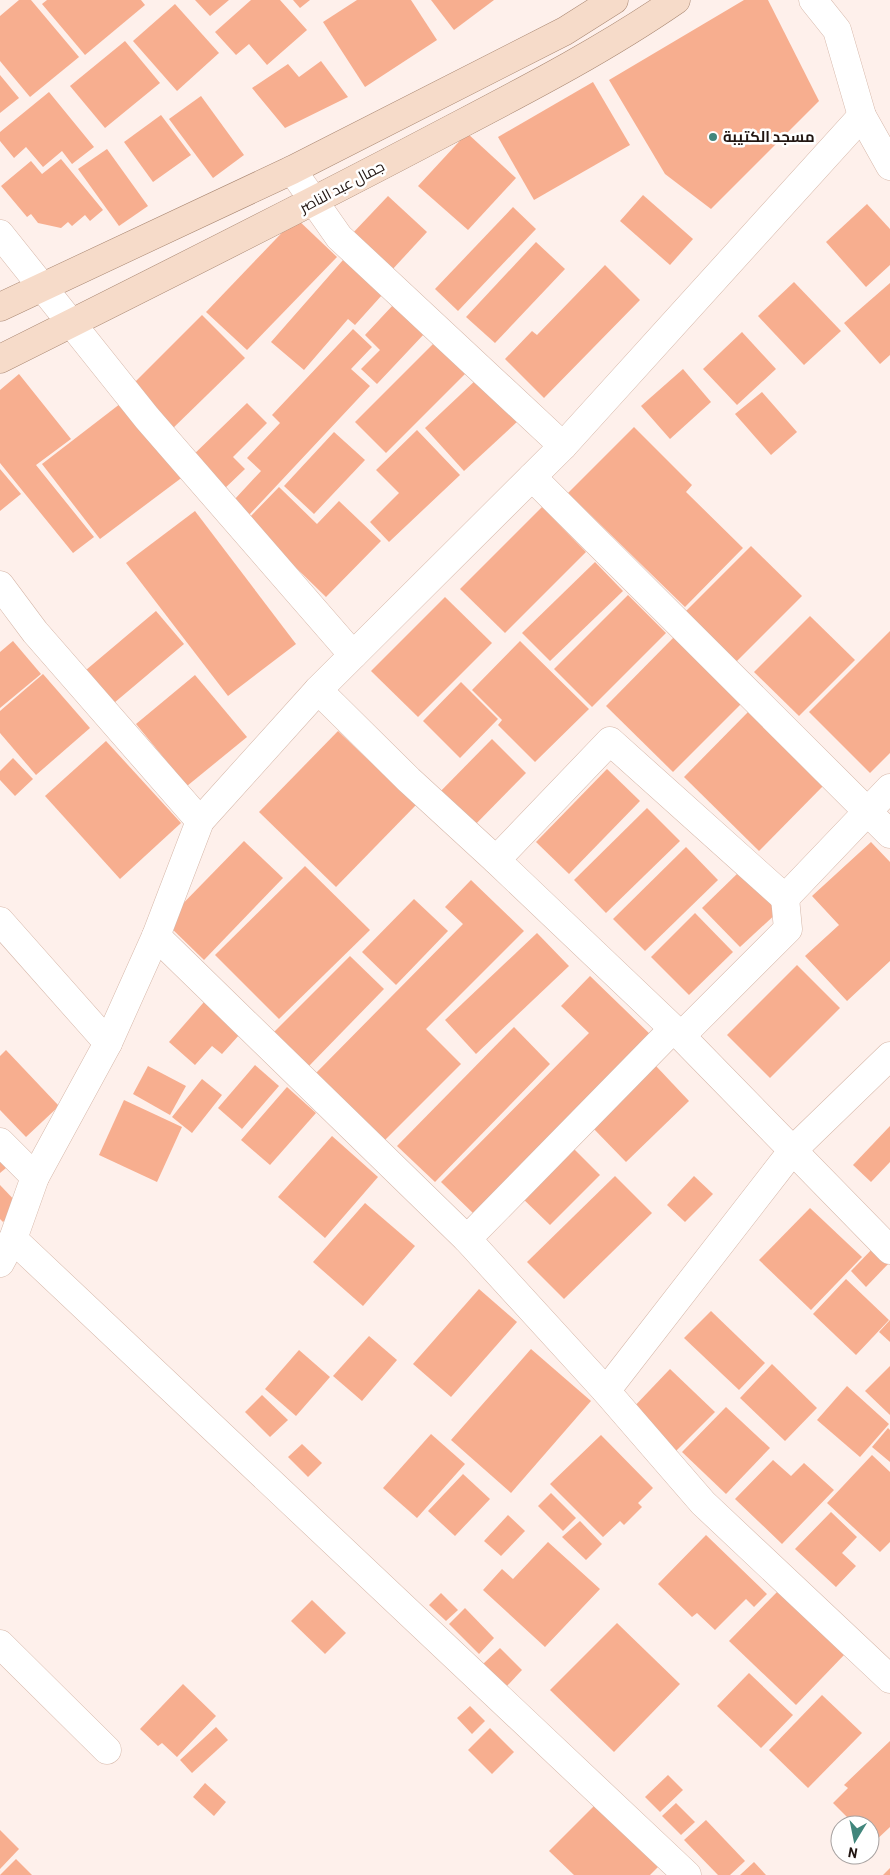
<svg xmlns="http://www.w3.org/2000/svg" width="890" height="1875" font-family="Barlow,Cairo,sans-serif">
<rect width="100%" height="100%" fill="#fef0eb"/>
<g fill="#f7ae8f">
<path d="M19 0H31L79 57 30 97 0 61V16Z"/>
<path d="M47 0H141L145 5 85 55 42 4Z"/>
<path d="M195 0H229L210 16Z"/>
<path d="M251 0H280L307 30 267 65 249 44 236 55 215 32Z"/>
<path d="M293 0H310L300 8Z"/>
<path d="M357 0H411L437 40 365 87 323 22Z"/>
<path d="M431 0H494L454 30Z"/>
<path d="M744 0H768L819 101 711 209 665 174 609 80Z"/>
<path d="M175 4 219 53 177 91 133 41Z"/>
<path d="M125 41 160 83 105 128 70 86Z"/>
<path d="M321 61 348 97 285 128 252 88 288 64 299 77Z"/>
<path d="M0 75 19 98 0 113Z"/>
<path d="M593 82 630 145 534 200 498 137Z"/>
<path d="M49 92 94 147 72 164 62 151 43 167 26 147 14 158 0 141V132Z"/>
<path d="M201 96 244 155 213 178 169 119Z"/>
<path d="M161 115 191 155 153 182 124 142Z"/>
<path d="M467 133 516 178 468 230 418 186Z"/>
<path d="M107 149 148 206 119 226 78 169Z"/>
<path d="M61 159 103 210 90 221 85 215 72 226 68 222 61 228 38 223 31 214 27 217 1 186 31 161 42 174Z"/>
<path d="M643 195 693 239 670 265 620 221Z"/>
<path d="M388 196 427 232 391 271 351 235Z"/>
<path d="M867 204 890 229V265L866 287 826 242Z"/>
<path d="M513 207 536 229 458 311 435 289Z"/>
<path d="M296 218 337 257 247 350 206 312Z"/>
<path d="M536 242 565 269 495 343 466 317Z"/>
<path d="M343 260 382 295 355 325 348 319 304 370 271 342Z"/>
<path d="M605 265 640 300 544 398 505 359 532 331 537 335Z"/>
<path d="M794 282 841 331 804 365 758 316Z"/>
<path d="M890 283V355L880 364 844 323Z"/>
<path d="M394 304 425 333 377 384 361 369 380 350 365 335Z"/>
<path d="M202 315 245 358 168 433 126 391Z"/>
<path d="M353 329 372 347 351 369 370 386 249 515 234 500 261 471 247 458 280 423 272 415Z"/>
<path d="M742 332 776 369 737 405 703 369Z"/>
<path d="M438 339 469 370 386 453 355 422Z"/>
<path d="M683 369 711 402 670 439 641 406Z"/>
<path d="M19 374 71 439 36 465 94 537 73 553 0 463V390Z"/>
<path d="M478 378 518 421 464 471 425 428Z"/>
<path d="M762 392 797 432 771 455 735 414Z"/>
<path d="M129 397 188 473 100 539 42 464Z"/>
<path d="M247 403 267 423 233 457 245 469 222 491 190 458Z"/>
<path d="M634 427 692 485 686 492 743 548 685 607 568 493Z"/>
<path d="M417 430 460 475 389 542 370 522 399 493 376 470Z"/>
<path d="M334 432 365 460 314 514 284 486Z"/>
<path d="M0 469 21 494 0 511Z"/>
<path d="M279 487 317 524 339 501 381 541 326 597 247 520Z"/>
<path d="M542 507 586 552 505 633 460 589Z"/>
<path d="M195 511 296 644 228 696 126 563Z"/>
<path d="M751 546 802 596 736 662 686 611Z"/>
<path d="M595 562 623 591 550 661 522 633Z"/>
<path d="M628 595 666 633 592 707 554 669Z"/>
<path d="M445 597 492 643 418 717 371 671Z"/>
<path d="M156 611 184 644 114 703 86 670Z"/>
<path d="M810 616 855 660 799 716 754 672Z"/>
<path d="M890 631V753L870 773 809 712Z"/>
<path d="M677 634 745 700 673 772 606 706Z"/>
<path d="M13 641 41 674 0 708V652Z"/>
<path d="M520 641 589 709 535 762 498 725 502 720 472 690Z"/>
<path d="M43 674 90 728 36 775 0 733V711Z"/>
<path d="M195 675 247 737 187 786 136 724Z"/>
<path d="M461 682 498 719 460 758 423 721Z"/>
<path d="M750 710 825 784 759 851 684 777Z"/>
<path d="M338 731 416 805 336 887 259 812Z"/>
<path d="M492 739 526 773 467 833 433 799Z"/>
<path d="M106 741 181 823 120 879 45 796Z"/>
<path d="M13 758 33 779 15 796 0 780V771Z"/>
<path d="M607 769 640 801 569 874 536 842Z"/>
<path d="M647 808 680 841 606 913 574 880Z"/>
<path d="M244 841 283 878 204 960 165 922Z"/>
<path d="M871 842 890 862V961L847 1001 805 956 839 925 812 896Z"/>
<path d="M686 847 718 880 645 951 613 919Z"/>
<path d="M305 866 370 930 279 1019 215 955Z"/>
<path d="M740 871 779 911 740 947 702 908Z"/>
<path d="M471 880 524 931 426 1029 461 1064 385 1140 316 1073 463 924 445 907Z"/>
<path d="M414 899 448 931 396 985 362 952Z"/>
<path d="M695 913 733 952 689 995 651 957Z"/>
<path d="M537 933 569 966 476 1054 445 1020Z"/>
<path d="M350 956 384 989 309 1066 274 1032Z"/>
<path d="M797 965 840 1008 770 1078 727 1035Z"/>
<path d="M590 976 653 1037 476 1216 441 1182 589 1033 561 1006Z"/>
<path d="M204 1002 240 1034 222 1054 212 1046 195 1065 169 1042Z"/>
<path d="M514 1027 550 1064 435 1182 397 1146Z"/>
<path d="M6 1050 59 1106 26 1137 0 1110V1056Z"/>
<path d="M255 1065 279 1086 242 1129 218 1108Z"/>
<path d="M148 1066 186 1086 170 1115 133 1094Z"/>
<path d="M656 1066 689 1101 626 1162 592 1127Z"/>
<path d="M202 1079 222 1095 192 1133 172 1117Z"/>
<path d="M287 1087 316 1113 270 1165 241 1140Z"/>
<path d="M124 1100 182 1127 157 1182 99 1155Z"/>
<path d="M890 1126V1162L871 1182 853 1165Z"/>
<path d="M332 1136 378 1177 325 1238 278 1197Z"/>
<path d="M568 1143 600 1175 550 1225 518 1194Z"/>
<path d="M0 1150 12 1163 0 1173Z"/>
<path d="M615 1176 652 1213 564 1299 527 1262Z"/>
<path d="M694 1176 713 1194 685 1222 667 1205Z"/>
<path d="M0 1185 20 1206 3 1222 0 1219Z"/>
<path d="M365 1203 415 1246 363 1306 313 1262Z"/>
<path d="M810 1208 862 1257 811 1310 759 1260Z"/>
<path d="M876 1245 890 1262 866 1287 851 1271Z"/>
<path d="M846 1279 889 1320 856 1355 813 1314Z"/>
<path d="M479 1289 517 1322 451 1397 413 1364Z"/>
<path d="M711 1311 765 1363 739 1390 684 1338Z"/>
<path d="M890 1320V1342L879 1332Z"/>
<path d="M369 1336 397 1360 362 1401 333 1376Z"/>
<path d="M531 1349 591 1401 511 1493 451 1440Z"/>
<path d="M299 1350 330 1377 296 1416 265 1389Z"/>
<path d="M772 1364 817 1408 785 1441 740 1398Z"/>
<path d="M890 1366V1415L865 1391Z"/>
<path d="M670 1369 715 1412 673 1454 629 1412Z"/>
<path d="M847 1386 889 1424 860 1457 817 1420Z"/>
<path d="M262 1395 288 1420 270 1437 245 1412Z"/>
<path d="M726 1407 770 1448 726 1494 682 1452Z"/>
<path d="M888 1428 890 1430V1462L872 1447Z"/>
<path d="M431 1434 465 1464 417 1518 383 1488Z"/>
<path d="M601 1435 653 1488 638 1503 642 1507 624 1525 620 1521 603 1537 550 1484Z"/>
<path d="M302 1444 322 1463 308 1477 288 1457Z"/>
<path d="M872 1455 890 1472V1542L880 1552 827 1503Z"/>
<path d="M773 1460 791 1476 804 1463 834 1490 782 1544 735 1499Z"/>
<path d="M463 1474 490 1499 455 1536 428 1511Z"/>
<path d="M551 1493 576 1518 563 1531 538 1506Z"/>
<path d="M831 1512 857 1537 842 1553 856 1566 836 1587 795 1549Z"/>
<path d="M508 1515 525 1531 501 1556 484 1541Z"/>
<path d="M580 1521 602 1544 586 1560 562 1537Z"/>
<path d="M706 1535 767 1594 754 1607 746 1599 715 1630 697 1613 692 1617 658 1584Z"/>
<path d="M548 1542 600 1589 545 1647 483 1590 502 1569 513 1579Z"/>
<path d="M779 1590 845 1654 796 1705 729 1641Z"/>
<path d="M441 1593 458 1610 446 1621 429 1605Z"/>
<path d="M312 1600 346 1633 325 1654 291 1621Z"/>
<path d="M465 1608 494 1638 479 1654 449 1624Z"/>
<path d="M617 1623 680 1684 614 1752 550 1690Z"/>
<path d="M500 1648 522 1670 506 1687 483 1664Z"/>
<path d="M749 1673 793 1715 761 1748 717 1706Z"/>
<path d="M183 1684 216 1716 177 1757 162 1743 158 1746 140 1729Z"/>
<path d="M822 1695 862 1733 808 1788 769 1750Z"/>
<path d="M470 1706 485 1721 472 1734 457 1718Z"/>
<path d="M216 1727 228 1740 192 1773 180 1760Z"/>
<path d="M490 1728 514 1752 492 1774 468 1750Z"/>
<path d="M890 1741V1827L873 1843 870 1840V1825H855L833 1803 848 1788 844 1785Z"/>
<path d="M668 1775 683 1790 660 1812 645 1797Z"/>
<path d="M205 1783 226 1802 214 1816 193 1797Z"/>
<path d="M600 1800 662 1863 650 1875H574L549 1851Z"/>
<path d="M676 1803 695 1822 681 1835 662 1816Z"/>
<path d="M706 1820 745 1861 730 1875H718L684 1840Z"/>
<path d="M0 1830 19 1849 0 1869Z"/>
<path d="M16 1859 32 1875H0Z"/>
<path d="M754 1862 766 1875H740Z"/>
<path d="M890 1868V1875H883Z"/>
</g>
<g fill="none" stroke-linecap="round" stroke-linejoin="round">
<defs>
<g id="minor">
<path d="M813 0 837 30 862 116 890 166"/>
<path d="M292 170 339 237 563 446"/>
<path d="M0 234 147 418 353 655"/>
<path d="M532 477 890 834"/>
<path d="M0 585 35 632 200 821"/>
<path d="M318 690 409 780 496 860 681 1036 890 1250"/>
<path d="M496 860 610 741 785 898 890 788"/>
<path d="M0 921 108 1043"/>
<path d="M156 936 467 1239 606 1391 703 1503 890 1679"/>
<path d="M681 1036 788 929 785 898"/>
<path d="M0 1142 35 1177"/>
<path d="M13 1239 687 1875"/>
<path d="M467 1239 672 1030"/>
<path d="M0 1263 13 1239 35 1177 108 1043 156 936 200 821 318 690 563 446 862 116"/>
<path d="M606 1391 793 1150 890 1056"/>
<path d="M0 1644 107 1750"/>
</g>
<g id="major">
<path d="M0 307 292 170 565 31 614 0"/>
<path d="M0 359C140 289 280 219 419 146 506 100 595 56 676 0"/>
</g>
</defs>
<use href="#minor" stroke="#d6b7a9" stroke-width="29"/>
<use href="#major" stroke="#a88671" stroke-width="29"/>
<use href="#minor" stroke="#fff" stroke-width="28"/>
<use href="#major" stroke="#f6dbc9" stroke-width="28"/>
</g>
<circle fill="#41867c" stroke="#fff" stroke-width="2" cx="713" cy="137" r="5"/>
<g text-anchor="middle" stroke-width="5" stroke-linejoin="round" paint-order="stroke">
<g font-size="15" font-weight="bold" fill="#211511" stroke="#fff" text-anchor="start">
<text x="723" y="142">مسجد الكتيبة</text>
</g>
<g font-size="15" fill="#211511" stroke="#fff">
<text transform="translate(342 187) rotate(-28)" y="5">جمال عبد الناصر</text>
</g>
</g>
<g transform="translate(855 1840) rotate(190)"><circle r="24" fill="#ffffff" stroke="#a6a1a0"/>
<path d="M0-4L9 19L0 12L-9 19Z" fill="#41867c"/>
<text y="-8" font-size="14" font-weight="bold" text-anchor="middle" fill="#211511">N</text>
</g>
</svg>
